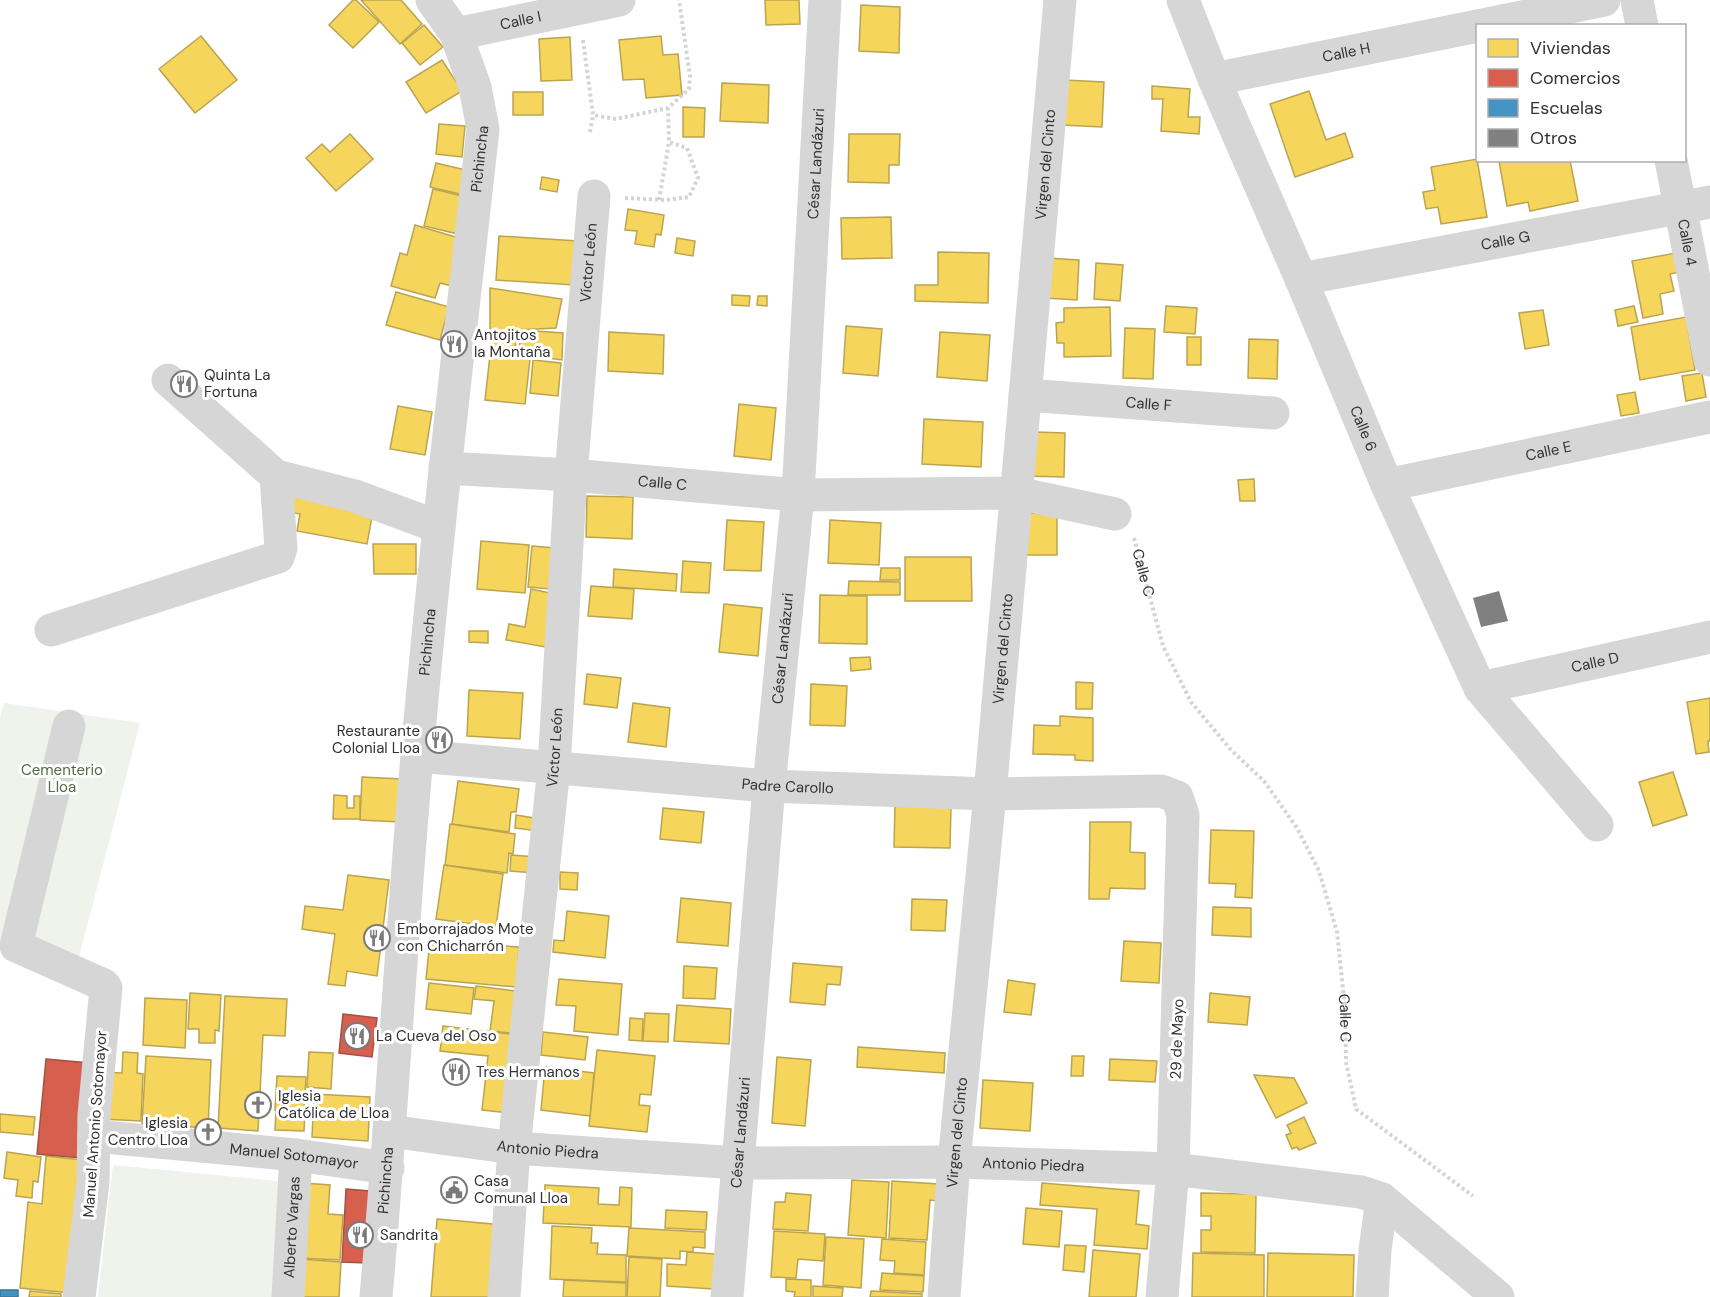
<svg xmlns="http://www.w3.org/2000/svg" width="1710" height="1297" font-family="'DM Sans',sans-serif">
<rect width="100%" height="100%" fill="#fff"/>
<g fill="#f0f2ec">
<path d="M4 703 140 723 75 972 0 947V718Z"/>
<path d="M113 1165 287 1182 282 1297H98Z"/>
</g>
<g fill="#f6d55c" stroke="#bba44f" stroke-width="1.5">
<path d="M353 0H356L379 22 353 48 329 25Z"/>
<path d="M361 0H401L422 24 400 44Z"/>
<path d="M765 0H799L800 24 766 25Z"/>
<path d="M861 5 900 7 899 53 859 51Z"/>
<path d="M424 25 443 47 420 65 402 43Z"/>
<path d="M201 36 237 80 195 113 159 69Z"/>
<path d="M661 36 663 55 678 54 682 95 646 98 644 79 623 80 619 40Z"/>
<path d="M570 37 572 80 541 81 539 39Z"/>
<path d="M442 60 462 91 426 113 406 82Z"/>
<path d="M1064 80 1104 82 1102 127 1062 125Z"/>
<path d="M722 83 769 85 768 123 720 121Z"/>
<path d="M1152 86 1190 89 1188 117H1200L1199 134 1161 131 1163 99H1152Z"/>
<path d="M1309 91 1326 140 1345 133 1353 157 1295 177 1270 104Z"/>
<rect x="513" y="92" width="30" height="23"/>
<path d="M683 107 705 108 704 137H683Z"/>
<path d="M439 124 465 126 462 157 436 154Z"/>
<path d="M350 134 373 159 336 191 306 158 322 144 330 152Z"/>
<path d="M849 134H900L899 165H889V183L848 182Z"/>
<path d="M1477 159 1487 217 1441 224 1438 207 1426 209 1423 192 1435 190 1431 167Z"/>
<path d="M1504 160H1570L1578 201 1530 211 1528 202 1507 206 1499 161Z"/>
<path d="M436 163 470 171 464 195 430 187Z"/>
<path d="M542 177 559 180 557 192 540 189Z"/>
<path d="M433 189 467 197 458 234 424 226Z"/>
<path d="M628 209 664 215 661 235 656 234 654 247 635 244 637 231 625 230Z"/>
<path d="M891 217 892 258 842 259 841 218Z"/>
<path d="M415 225 466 240 452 286 440 283 435 298 391 286 400 253 407 255Z"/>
<path d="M499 236 578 241 575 285 496 280Z"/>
<path d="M677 238 695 241 693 256 675 253Z"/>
<path d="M938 252 989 253 988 303 915 301V285H938Z"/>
<path d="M1676 253 1680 272 1670 274 1674 291 1660 294 1663 314 1643 318 1632 261Z"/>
<path d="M1047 258 1079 260 1077 300 1045 298Z"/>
<path d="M1096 263 1123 265 1120 301 1094 299Z"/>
<path d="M490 288 562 299 556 328 515 330 516 355 490 351Z"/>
<path d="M396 292 449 307 440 340 386 325Z"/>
<path d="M732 295 750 296 749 306 732 305Z"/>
<path d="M758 296H767V306L757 305Z"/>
<path d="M1166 306 1197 308 1195 334 1164 332Z"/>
<path d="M1634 306 1638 322 1618 326 1615 310Z"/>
<path d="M1110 307 1111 356 1064 357V343H1057L1056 323 1064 322V308Z"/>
<path d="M1543 310 1549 345 1525 349 1519 313Z"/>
<path d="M1686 317 1695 370 1640 380 1631 327Z"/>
<path d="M846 326 882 329 878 376 843 373Z"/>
<path d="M1125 328 1155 329 1153 379 1123 378Z"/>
<path d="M522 330 563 333 562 360 518 354Z"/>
<path d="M609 332 664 335 663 374 608 371Z"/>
<path d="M940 332 990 335 987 381 937 377Z"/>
<rect x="1187" y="337" width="14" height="28"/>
<path d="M1249 339 1278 340 1277 379 1248 378Z"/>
<path d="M490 355 530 359 525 404 485 400Z"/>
<path d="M533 360 561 363 558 396 530 393Z"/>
<path d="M1702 373 1706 397 1686 401 1682 376Z"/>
<path d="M1635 392 1639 413 1621 416 1617 395Z"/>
<path d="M739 404 776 408 771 460 734 456Z"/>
<path d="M398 406 432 412 425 455 390 449Z"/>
<path d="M924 419 983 422 981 467 922 464Z"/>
<path d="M1036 432 1065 433 1064 477 1025 476Z"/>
<path d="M1254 479 1255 501H1240L1238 480Z"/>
<path d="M287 489 374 506 367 544 297 531 300 514 283 511Z"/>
<path d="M587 496 633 497 632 539 586 537Z"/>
<path d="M1027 513 1057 514V555H1027Z"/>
<path d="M727 520 764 522 761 571 724 570Z"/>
<path d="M830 520 881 523 879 565 828 563Z"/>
<path d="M481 541 529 545 525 593 477 589Z"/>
<path d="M373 544H416V574H374Z"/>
<path d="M532 546 555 548 551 589 528 587Z"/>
<path d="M905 557H971L972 601H905Z"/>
<path d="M683 561 711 563 709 593 681 592Z"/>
<path d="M881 568H900V580H880Z"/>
<path d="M614 569 677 574 676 591 613 587Z"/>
<path d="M849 581 900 582V595H848Z"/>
<path d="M591 586 634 589 632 619 588 616Z"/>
<path d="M531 589 560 595 551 648 506 640 509 624 525 627Z"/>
<path d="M820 595 867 596V644L819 643Z"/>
<path d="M724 604 762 608 758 656 719 652Z"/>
<path d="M469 631H488V643L469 642Z"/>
<path d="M870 657 871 669 851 671 850 658Z"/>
<path d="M587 674 621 678 617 708 584 704Z"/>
<path d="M1076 682 1093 683 1092 709H1076Z"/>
<path d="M811 684 847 686 845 726 810 725Z"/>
<path d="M469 690 523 693 520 739 467 736Z"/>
<path d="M1710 698V741H1708L1709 752 1696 754 1687 702Z"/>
<path d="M633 703 670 708 666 747 628 742Z"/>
<path d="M1060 716 1093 718V761L1075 760V755L1033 754 1034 725 1060 726Z"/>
<path d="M1673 772 1687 815 1653 826 1639 782Z"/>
<path d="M362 777 402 779 400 822 360 820Z"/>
<path d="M458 781 519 789 516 812H511L509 832 452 824Z"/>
<path d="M334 795 347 796V808H354V796H360V819H333Z"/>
<path d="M895 805 951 807 950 848 894 847Z"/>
<path d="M663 808 704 812 701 843 660 839Z"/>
<path d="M516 815 540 819 539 831 515 828Z"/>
<path d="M1090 822H1131L1130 852 1145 853V889L1110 888 1109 899H1089Z"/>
<path d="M450 824 515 834 513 854 509 853 507 873 445 865Z"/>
<path d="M1211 830 1254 831 1252 898 1235 897 1236 884 1209 883Z"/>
<path d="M511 855 537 857 536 873 510 871Z"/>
<path d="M444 865 503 874 496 927 436 919Z"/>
<path d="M560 872 578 873 577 890 560 889Z"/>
<path d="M348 875 389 880 377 976 347 971 345 986 328 984 335 934 302 929 305 906 343 910Z"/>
<path d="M681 898 731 903 728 946 677 942Z"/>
<path d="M912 899 947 900 945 931 911 930Z"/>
<path d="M1213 907 1251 908V937L1212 935Z"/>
<path d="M567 911 609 916 605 958 553 952 554 940 564 941Z"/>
<path d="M430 940 519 947 516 987 426 979Z"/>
<path d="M1124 941 1161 943 1159 983 1121 981Z"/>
<path d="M793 963 842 967 840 985 827 984 825 1005 790 1002Z"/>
<path d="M684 966 717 968 715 999 683 998Z"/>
<path d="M559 979 622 984 618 1035 574 1031 576 1006 556 1005Z"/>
<path d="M1008 980 1035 984 1031 1015 1004 1012Z"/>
<path d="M429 983 474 988 471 1014 426 1009Z"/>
<path d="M476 986 524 992 519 1034 490 1031 494 1001 474 999Z"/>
<path d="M190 993 221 995 219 1031 215 1030V1043H199V1029H188Z"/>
<path d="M1210 993 1250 997 1247 1025 1208 1022Z"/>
<path d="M225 996 287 999 285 1036 263 1035 258 1131 218 1128Z"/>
<path d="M145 998 187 1000 185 1048 143 1045Z"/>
<path d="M677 1005 731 1009 729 1044 674 1041Z"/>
<path d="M645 1013 669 1014 668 1042 643 1041Z"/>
<path d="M630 1018 643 1019 642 1041 629 1040Z"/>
<path d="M443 1026 519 1035 510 1113 482 1110 488 1056 440 1051Z"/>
<path d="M543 1032 588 1037 585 1060 541 1055Z"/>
<path d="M858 1047 945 1053 944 1073 857 1067Z"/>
<path d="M597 1050 655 1056 651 1095 640 1094 639 1105 650 1106 647 1132 589 1126Z"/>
<path d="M123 1052 138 1053 137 1073 143 1074 141 1121 101 1119 103 1072 122 1073Z"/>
<path d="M309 1052 333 1053 331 1089 307 1087Z"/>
<path d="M146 1056 211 1060 208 1128 142 1124Z"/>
<path d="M1072 1056H1084L1083 1076H1071Z"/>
<path d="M777 1057 811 1060 805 1126 772 1123Z"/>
<path d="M1110 1059 1157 1061 1155 1082 1109 1080Z"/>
<path d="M545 1067 594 1073 590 1116 541 1110Z"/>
<path d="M1254 1075 1294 1078 1307 1103 1276 1118Z"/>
<path d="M277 1076 306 1077 304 1111 275 1110Z"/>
<path d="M983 1080 1033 1083 1030 1131 980 1128Z"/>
<path d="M314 1094 370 1097 368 1141 312 1137Z"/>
<path d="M276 1111 305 1112 304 1131 275 1130Z"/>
<path d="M0 1114 35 1117 33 1135 0 1132Z"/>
<path d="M1304 1117 1316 1143 1299 1150 1297 1147 1292 1149 1286 1135 1291 1133 1287 1125Z"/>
<path d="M7 1152 41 1157 38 1182 33 1181 32 1198 16 1196 18 1180 4 1178Z"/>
<path d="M46 1156 83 1160 71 1293 20 1288 28 1202 42 1204Z"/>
<path d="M852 1180 889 1182 886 1238 848 1235Z"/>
<path d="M892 1181 939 1184 938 1201 930 1200 927 1240 889 1238Z"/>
<path d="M303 1183 330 1185 328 1214 343 1215 340 1260 299 1258Z"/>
<path d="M1042 1183 1139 1191 1136 1224 1149 1226 1147 1249 1094 1245 1097 1209 1040 1205Z"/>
<path d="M545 1185 599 1188 598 1204 619 1205 620 1187 632 1188 631 1227 543 1223Z"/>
<path d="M786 1193 811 1195 808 1231 773 1229 775 1202H785Z"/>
<path d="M1201 1193 1256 1194 1255 1253 1201 1252V1230H1211V1216H1201Z"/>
<path d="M1026 1208 1062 1211 1059 1247 1023 1244Z"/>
<path d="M666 1210 707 1212 706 1230 665 1228Z"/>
<path d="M437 1219 504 1225 498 1297H431Z"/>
<path d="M552 1226 592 1228 591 1243H598L597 1254 626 1255V1282L550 1279Z"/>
<path d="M629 1228 705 1232V1248L693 1247V1252L680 1251V1259L627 1256Z"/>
<path d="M774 1231 825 1234 823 1261 798 1259 796 1278 771 1277Z"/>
<path d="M826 1237 864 1239 861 1288 823 1285Z"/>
<path d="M882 1239 926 1242 924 1275 894 1273 895 1261 880 1260Z"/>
<path d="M1065 1245 1086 1246 1084 1272 1063 1270Z"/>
<path d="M1093 1250 1140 1254 1136 1297H1089Z"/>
<path d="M687 1252 715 1254 713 1289 667 1286V1264L686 1265Z"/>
<path d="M1193 1253 1264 1255V1297H1192Z"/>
<path d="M1268 1253 1354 1255 1353 1297H1267Z"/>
<path d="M629 1257 662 1259 660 1297H627Z"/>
<path d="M300 1259 341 1262 339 1297H298Z"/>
<path d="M882 1273 924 1276 923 1292 880 1290Z"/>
<path d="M786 1279 811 1280V1297H794L795 1292 786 1291Z"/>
<path d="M564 1280 626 1283V1297H563Z"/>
<path d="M813 1286 843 1288 842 1297H813Z"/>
<path d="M30 1291 61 1294V1297H29Z"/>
<path d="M871 1291 922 1294V1297H870Z"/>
</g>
<g fill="#d6604d" stroke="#a55245" stroke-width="1.5">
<path d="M343 1014 377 1018 372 1057 339 1053Z"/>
<path d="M46 1059 90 1063 82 1158 37 1154Z"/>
<path d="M346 1189 370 1191 366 1263 342 1262Z"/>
</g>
<rect fill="#4393c3" stroke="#3e7698" stroke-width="1.5" x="0" y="1290" width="18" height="7"/>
<path fill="#808080" d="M1499 591 1508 621 1481 627 1473 598Z"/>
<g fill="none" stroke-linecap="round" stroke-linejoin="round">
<g stroke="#d4d4d4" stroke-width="4" stroke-dasharray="3 3" stroke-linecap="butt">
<path d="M583 40 593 115 616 119 668 108 689 89 690 76 679 0"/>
<path d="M590 132 593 115"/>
<path d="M625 198 666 200 689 197 698 178 687 148 669 142 668 108"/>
<path d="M659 200 669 142"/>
<path id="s1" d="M1134 538 1163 646 1191 702 1231 750 1264 781 1297 828 1319 871 1337 932 1345 1008 1346 1062 1356 1109 1473 1196"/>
</g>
<g stroke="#d6d6d6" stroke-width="33">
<path id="s2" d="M1183 0 1214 79 1301 279 1387 485 1480 688 1597 825"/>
<path d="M1637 0 1642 26"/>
<path d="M1478 26 1604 0"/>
<path id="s3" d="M456 34 619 0"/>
<path id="s4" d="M1214 79 1478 26"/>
<path id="s5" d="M1671 160 1710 360"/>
<path id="s6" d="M1301 279 1710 202"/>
<path d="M168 380 276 476 355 496 439 527"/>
<path id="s7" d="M1025 395 1273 413"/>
<path id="s8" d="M445 468 571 475 798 495 1016 493 1115 514"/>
<path id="s9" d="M1387 485 1710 417"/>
<path d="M51 630 278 557 281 548 276 476"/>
<path id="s10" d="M1480 688 1710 637"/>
<path d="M69 726 16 946 104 985 106 988 94 1115 93 1182 79 1297"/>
<path id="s11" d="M417 756 769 786 990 794 1161 791 1177 797 1183 815 1173 1169 1162 1297"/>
<path id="s12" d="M389 1131 514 1148 738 1163 954 1162 1173 1169 1361 1192 1382 1199 1498 1297"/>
<path id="s13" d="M94 1136 296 1155 388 1168"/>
<path id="s14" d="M288 1297 296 1155"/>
<path id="s15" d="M376 1297C392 1117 401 936 417 756 435 546 460 338 483 129L475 87 456 34 432 0"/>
<path id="s16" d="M504 1297 514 1148 554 767 571 475 594 196"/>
<path id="s17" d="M727 1297 769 786 798 495 825 0"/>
<path id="s18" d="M944 1297 954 1162 990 794 1060 0"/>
<path d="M1372 1297 1375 1250 1382 1199"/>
</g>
</g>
<defs>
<symbol id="restaurant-ring" viewBox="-11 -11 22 22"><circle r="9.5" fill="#fff" stroke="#7a7a7a" stroke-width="1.5"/><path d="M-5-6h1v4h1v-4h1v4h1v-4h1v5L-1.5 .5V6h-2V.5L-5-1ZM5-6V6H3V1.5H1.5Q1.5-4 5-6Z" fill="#7a7a7a"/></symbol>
<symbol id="church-ring" viewBox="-11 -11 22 22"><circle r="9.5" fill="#fff" stroke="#7a7a7a" stroke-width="1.5"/><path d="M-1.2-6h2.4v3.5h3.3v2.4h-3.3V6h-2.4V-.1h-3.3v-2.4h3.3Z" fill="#7a7a7a"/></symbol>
<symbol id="civic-ring" viewBox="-11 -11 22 22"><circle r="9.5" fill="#fff" stroke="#7a7a7a" stroke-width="1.5"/><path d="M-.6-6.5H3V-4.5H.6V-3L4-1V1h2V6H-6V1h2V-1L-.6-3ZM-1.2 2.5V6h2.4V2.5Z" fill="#7a7a7a"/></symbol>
</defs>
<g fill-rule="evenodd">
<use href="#restaurant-ring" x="439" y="329" width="30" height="30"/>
<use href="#restaurant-ring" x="169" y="369" width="30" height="30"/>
<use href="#restaurant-ring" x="424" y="725" width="30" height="30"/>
<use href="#restaurant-ring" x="362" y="923" width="30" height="30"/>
<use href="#restaurant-ring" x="342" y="1021" width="30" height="30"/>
<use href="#restaurant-ring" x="441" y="1057" width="30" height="30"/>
<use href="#church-ring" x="243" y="1090" width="30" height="30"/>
<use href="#church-ring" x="193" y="1117" width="30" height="30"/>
<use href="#civic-ring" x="439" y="1175" width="30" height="30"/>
<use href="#restaurant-ring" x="345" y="1220" width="30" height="30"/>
</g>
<g text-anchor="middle" stroke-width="6" stroke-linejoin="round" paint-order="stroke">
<g font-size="15" fill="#323232" stroke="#fff">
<text dy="5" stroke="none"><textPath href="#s3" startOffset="66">Calle I</textPath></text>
<text dy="5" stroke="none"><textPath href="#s4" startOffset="135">Calle H</textPath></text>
<text dy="5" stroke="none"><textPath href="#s15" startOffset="1143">Pichincha</textPath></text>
<text dy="5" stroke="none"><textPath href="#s17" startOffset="1137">César Landázuri</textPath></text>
<text dy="5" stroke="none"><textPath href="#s18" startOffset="1137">Virgen del Cinto</textPath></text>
<text dy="5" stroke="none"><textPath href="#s6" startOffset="208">Calle G</textPath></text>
<text dy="5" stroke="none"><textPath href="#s5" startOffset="84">Calle 4</textPath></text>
<text dy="5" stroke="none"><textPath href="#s16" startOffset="1038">Víctor León</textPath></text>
<text dy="5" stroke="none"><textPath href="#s7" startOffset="124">Calle F</textPath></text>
<text dy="5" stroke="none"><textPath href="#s2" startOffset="465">Calle 6</textPath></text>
<text dy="5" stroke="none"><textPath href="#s9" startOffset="165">Calle E</textPath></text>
<text dy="5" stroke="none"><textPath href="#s8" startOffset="218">Calle C</textPath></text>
<text dy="5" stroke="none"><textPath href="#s1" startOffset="36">Calle C</textPath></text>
<text dy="5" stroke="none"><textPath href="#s15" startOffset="657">Pichincha</textPath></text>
<text dy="5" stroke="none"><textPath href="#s17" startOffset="651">César Landázuri</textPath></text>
<text dy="5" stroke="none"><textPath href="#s18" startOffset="651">Virgen del Cinto</textPath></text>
<text dy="5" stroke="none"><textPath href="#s10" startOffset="118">Calle D</textPath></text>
<text dy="5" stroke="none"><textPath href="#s16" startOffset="552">Víctor León</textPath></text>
<text dy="5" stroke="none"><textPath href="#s11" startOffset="372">Padre Carollo</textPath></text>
<text dy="5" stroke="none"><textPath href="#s1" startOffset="538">Calle C</textPath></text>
<text transform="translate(1177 1039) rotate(-88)" y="5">29 de Mayo</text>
<text transform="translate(95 1124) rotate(-86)" y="5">Manuel Antonio Sotomayor</text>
<text dy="5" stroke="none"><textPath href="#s18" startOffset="165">Virgen del Cinto</textPath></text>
<text dy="5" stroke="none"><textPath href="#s17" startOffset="165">César Landázuri</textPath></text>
<text dy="5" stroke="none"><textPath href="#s12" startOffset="160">Antonio Piedra</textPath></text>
<text dy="5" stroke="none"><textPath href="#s13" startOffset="201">Manuel Sotomayor</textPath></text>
<text dy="5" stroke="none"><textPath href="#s12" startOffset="646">Antonio Piedra</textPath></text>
<text dy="5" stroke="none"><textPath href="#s15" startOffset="117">Pichincha</textPath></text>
<text dy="5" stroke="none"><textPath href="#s14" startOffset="70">Alberto Vargas</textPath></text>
</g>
<g font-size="15" fill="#323232" stroke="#fff" text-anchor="start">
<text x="474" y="340">Antojitos<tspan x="474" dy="17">la Montaña</tspan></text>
<text x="204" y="380">Quinta La<tspan x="204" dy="17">Fortuna</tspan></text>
<text x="420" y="736" text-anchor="end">Restaurante<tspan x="420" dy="17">Colonial Lloa</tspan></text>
<text x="397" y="934">Emborrajados Mote<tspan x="397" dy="17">con Chicharrón</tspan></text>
<text x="376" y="1041">La Cueva del Oso</text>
<text x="476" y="1077">Tres Hermanos</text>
<text x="278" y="1101">Iglesia<tspan x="278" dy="17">Católica de Lloa</tspan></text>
<text x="188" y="1128" text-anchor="end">Iglesia<tspan x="188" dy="17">Centro Lloa</tspan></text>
<text x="474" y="1186">Casa<tspan x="474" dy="17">Comunal Lloa</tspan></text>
<text x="380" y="1240">Sandrita</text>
</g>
<g font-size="15" fill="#586a43" stroke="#fff">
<text x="62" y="775">Cementerio<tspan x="62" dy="17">Lloa</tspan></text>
</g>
</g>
<rect x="1476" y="24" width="210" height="138" fill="#ffffff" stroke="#adadad" stroke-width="1.5"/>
<rect x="1488" y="39" width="30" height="18" fill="#f6d55c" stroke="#adadad" stroke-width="1.5"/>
<text x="1530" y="54" font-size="18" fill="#323232">Viviendas</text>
<rect x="1488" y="69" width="30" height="18" fill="#d6604d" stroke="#adadad" stroke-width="1.5"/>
<text x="1530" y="84" font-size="18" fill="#323232">Comercios</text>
<rect x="1488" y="99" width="30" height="18" fill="#4393c3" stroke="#adadad" stroke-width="1.5"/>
<text x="1530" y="114" font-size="18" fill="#323232">Escuelas</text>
<rect x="1488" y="129" width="30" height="18" fill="#808080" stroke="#adadad" stroke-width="1.5"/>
<text x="1530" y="144" font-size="18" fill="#323232">Otros</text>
</svg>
